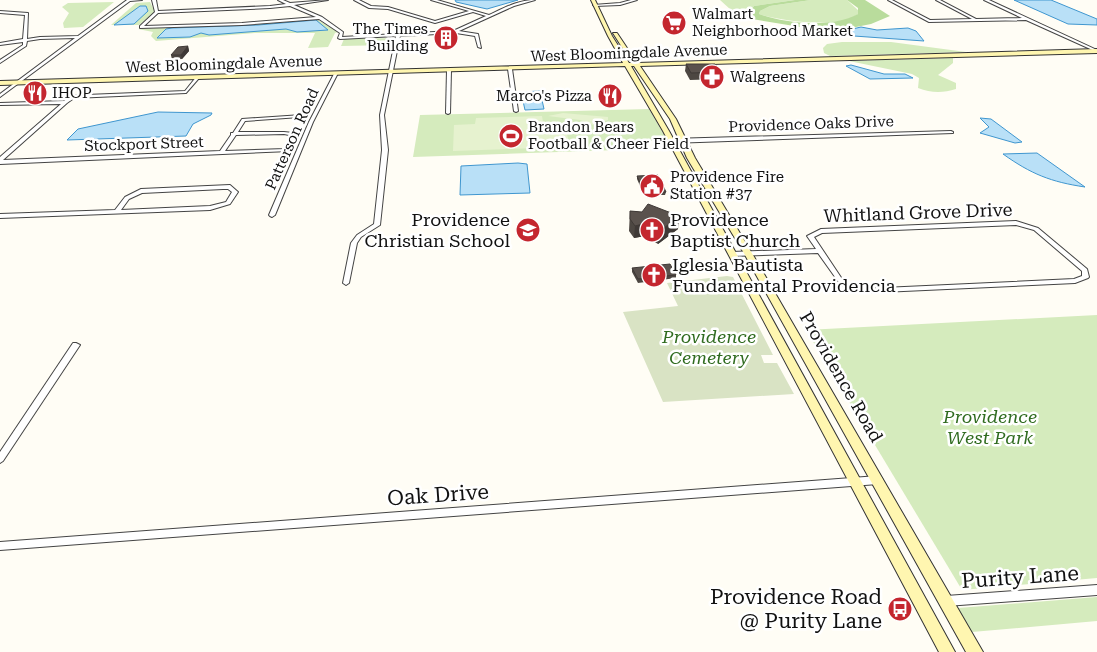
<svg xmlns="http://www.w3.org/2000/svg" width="1097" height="652" font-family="'Roboto Serif',serif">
<rect width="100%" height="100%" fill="#fffdf5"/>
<g fill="#d5ebbd">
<path d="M720 0H795L754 6 751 10H731Z"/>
<path d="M811 0H847L860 12C844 30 781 21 759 14L760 11 770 6Z"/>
<path d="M114 2 83 27 64 28 63 23 69 13 62 7 68 3Z"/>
<path d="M150 2 155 12 139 25H111L136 3Z"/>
<path d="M318 20 338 32 335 33 328 47 308 48 315 33H255L156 41 151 36 153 32 138 29Z"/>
<path d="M394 38 392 45 341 46 344 39Z"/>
<path d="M842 42H891L966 52 830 56 824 53 823 48 827 44Z"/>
<path d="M953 58V63L938 75 956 83V89C943 93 931 93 918 88L919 78 912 74 849 61Z"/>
<path d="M649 109 667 140 635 142 617 150 413 157 420 115Z"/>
<path d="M1097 315V578L962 590 806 330Z"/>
<path d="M1097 597V621L972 632 958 608Z"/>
</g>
<path fill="#b9dc9c" d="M795 0H811L770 6 760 11 759 14C787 24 832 28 858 14V8L847 0H865L890 16 871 24 831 32 740 17V14L730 11 751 10 754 6Z"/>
<path fill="#d9e3c4" d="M727 276 733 277 773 355H761L764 363H777L794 394 663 402 623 312 678 306 667 283Z"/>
<g fill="#e6f2cf">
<path d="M563 113 608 117V120L593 125 580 120 548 116Z"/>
<path d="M542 116 543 122 565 125 570 147 453 151 454 125 475 124 476 118Z"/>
</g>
<g fill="#b9e0f7" stroke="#3f96cf">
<path d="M455 0H518L487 9 456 2Z"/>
<path d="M1014 0H1051L1097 19V25L1068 24Z"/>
<path d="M140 6H146L148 11 134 24 114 25Z"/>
<path d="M316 20 328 30 297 32 286 29 209 35 201 33 190 37 157 38 166 29 172 28 258 25Z"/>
<path d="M861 27 877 30 908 28 916 31 924 41 854 36 844 31Z"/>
<path d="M851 65 884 74H905L913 78 870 79 846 66Z"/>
<path d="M540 91 544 109 525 110 521 92Z"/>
<path d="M158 112 212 113 211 115 193 124 186 136 67 140 78 129Z"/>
<path d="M980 118 991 119 1022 142 1015 143 980 133 989 127Z"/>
<path d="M1037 153 1085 187C1051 182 1031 174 1003 154Z"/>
<path d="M518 163 527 164 530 193 460 195 461 166Z"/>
</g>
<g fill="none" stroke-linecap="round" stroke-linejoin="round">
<defs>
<g id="street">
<path d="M127 0H142L130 1 0 97V94L75 38 40 39 27 41 26 46 0 63V60L23 45V42L0 45V43L23 39 25 15 0 13V11L28 13 27 39 40 37 78 36Z"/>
<path d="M152 0H156L158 11 270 6 286 4 278 0H283L290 3 328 0 294 5 322 17 343 32 342 37 453 31 486 16 473 12 435 23 388 9 369 8 354 0H359L371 6 388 7 435 21 469 11 431 0H437L489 15C504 8 518 0 535 0L514 6 459 31 478 34 481 48 478 47 475 36 456 33 400 36 384 115 388 150 380 225 361 237 357 243 349 283 346 285 343 283 351 243 357 235 374 224 382 150 380 115 396 36 340 39 338 38 340 33 319 19 242 25 140 28V26L155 12ZM290 6 316 17 242 23 144 26 158 13 270 8Z"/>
<path d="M631 0H637L620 5 595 6 593 5 620 3Z"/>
<path d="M888 0H892L930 20 972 19 936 0H940L976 19 1022 18 984 0H989L1097 50V52L1026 20 929 22Z"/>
<path d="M510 68 512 69 518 111 516 112 514 111 508 69Z"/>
<path d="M449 69 451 70 450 113 448 114 446 113 447 70Z"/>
<path d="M335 72 338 73 313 122 275 215 272 217 270 216 269 215 309 122Z"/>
<path d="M197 76 200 77 186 93 74 98 67 103 3 160 220 151 231 135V133H233L242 119 302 115V116L300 117 245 121 238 132H284L293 133 297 137 290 151 0 164V157L61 104 0 105V103L64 101 71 96 86 95 185 91ZM284 134 289 135 291 137 286 149 225 151 236 135Z"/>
<path d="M951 131 953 132V133L671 143 668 141 671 139Z"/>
<path d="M230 185 238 192 230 204 210 210 0 218V214L115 210 125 197 141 189ZM223 189H228L232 192 226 202 210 206 121 210 129 199 142 193Z"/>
<path d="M1016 221 1038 228 1087 269 1089 277 1088 278 1075 283 860 293 840 284 818 253 732 256 729 254 732 252 816 249 807 236 821 229ZM1016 225 1034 230 1082 271V276L1074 279 861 289 844 282 814 237 822 233Z"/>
<path d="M73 343H76L80 345 3 461 0 463V452Z"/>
<path d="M878 476 881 477 883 480 881 483 878 484 0 550V542Z"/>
<path d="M1097 585V595L946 606 942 605 940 601 942 597 946 596Z"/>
</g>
<path id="secondary" d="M591 0H595L612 36 629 63H632L613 33H617L637 63 1097 49V53L640 66 676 119 695 158 753 255 983 652H966L745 255 687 158 670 119 634 66H631L669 131 955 652H939L663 131 625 66 0 85V81L623 63 608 36Z"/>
</defs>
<use href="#street" stroke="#444" stroke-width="2"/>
<use href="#secondary" stroke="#333" stroke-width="2"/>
<use href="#street" fill="#fff" fill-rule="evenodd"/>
<use href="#secondary" fill="#fff6b0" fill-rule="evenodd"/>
</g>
<g fill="#4d4742">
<path d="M188 46 189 51 182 59 172 60 171 55Z"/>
<path d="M686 64 722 72 721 79 690 80 685 71Z"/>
<path d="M637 176 666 192 665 195H644L637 179Z"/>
<path d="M630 211 679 216 678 229 658 244 645 236 634 238 629 231Z"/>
<path d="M632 268 676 275V278L638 283 632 272Z"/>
</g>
<g fill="#3f3936">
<path d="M188 46 189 51 182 59 181 55Z"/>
<path d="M679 216 678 229 658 244 659 232Z"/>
<path d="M646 223 645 236 634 238 635 226Z"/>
</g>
<g fill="#5a524d" stroke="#3f3936">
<path d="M188 46 181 55H171L178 47Z"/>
<path d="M686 64H715L722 72 691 73Z"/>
<path d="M658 175 666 192H644L637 176Z"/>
<path d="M648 204 679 216 659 232 646 223 635 226 630 219V211L642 212Z"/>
<path d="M670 264 676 275 638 279 632 268Z"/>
</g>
<defs>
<symbol id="supermarket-disc" viewBox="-11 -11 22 22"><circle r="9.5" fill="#c4262e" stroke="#fff"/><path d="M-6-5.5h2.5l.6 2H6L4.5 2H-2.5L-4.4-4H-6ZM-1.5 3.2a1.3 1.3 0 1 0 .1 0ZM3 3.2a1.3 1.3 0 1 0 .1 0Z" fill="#fff"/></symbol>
<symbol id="building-disc" viewBox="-11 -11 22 22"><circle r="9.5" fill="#c4262e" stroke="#fff"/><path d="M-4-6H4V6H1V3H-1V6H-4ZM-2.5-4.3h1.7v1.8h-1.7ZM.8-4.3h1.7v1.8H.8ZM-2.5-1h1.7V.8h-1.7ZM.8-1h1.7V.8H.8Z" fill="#fff"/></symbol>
<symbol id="pharmacy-disc" viewBox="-11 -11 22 22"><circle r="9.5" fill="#c4262e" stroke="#fff"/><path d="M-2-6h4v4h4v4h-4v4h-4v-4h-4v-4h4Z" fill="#fff"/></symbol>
<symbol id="restaurant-disc" viewBox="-11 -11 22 22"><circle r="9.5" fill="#c4262e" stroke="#fff"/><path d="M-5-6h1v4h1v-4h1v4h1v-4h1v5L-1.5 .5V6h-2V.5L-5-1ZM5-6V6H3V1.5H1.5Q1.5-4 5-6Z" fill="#fff"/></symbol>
<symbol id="stadium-disc" viewBox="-11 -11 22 22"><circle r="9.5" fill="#c4262e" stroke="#fff"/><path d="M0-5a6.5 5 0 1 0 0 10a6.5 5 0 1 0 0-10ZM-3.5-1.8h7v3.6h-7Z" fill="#fff"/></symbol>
<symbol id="civic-disc" viewBox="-11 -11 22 22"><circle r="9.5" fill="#c4262e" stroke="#fff"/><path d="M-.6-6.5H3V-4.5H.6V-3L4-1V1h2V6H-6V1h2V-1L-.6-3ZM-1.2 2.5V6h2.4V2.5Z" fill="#fff"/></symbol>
<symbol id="school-disc" viewBox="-11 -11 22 22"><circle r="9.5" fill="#c4262e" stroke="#fff"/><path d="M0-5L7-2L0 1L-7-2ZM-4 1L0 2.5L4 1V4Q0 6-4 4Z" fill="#fff"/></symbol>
<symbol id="church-disc" viewBox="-11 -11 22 22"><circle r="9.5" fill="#c4262e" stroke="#fff"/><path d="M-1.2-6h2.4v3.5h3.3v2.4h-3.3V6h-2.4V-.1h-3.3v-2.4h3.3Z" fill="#fff"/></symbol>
<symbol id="bus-disc" viewBox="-11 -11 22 22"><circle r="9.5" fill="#c4262e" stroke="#fff"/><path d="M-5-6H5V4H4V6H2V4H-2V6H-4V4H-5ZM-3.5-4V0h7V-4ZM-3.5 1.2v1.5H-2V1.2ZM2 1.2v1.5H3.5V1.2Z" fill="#fff"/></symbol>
</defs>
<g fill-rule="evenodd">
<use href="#supermarket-disc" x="660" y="9" width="28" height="28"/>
<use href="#building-disc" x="432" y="24" width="28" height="28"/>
<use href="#pharmacy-disc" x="698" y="63" width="28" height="28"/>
<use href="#restaurant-disc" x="21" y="79" width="28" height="28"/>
<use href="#restaurant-disc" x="596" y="82" width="28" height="28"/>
<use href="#stadium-disc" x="497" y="122" width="28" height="28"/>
<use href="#civic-disc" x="638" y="172" width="28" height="28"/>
<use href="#school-disc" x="514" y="216" width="28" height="28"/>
<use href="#church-disc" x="638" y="216" width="28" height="28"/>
<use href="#church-disc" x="640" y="261" width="28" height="28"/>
<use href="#bus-disc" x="886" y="595" width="28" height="28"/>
</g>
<g text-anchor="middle" stroke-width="5" stroke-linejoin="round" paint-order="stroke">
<g font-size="15" fill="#111" stroke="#fff" text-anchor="start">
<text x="692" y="19">Walmart<tspan x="692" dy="17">Neighborhood Market</tspan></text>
<text x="428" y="34" text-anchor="end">The Times<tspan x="428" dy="17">Building</tspan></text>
<text x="730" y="82">Walgreens</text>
<text x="52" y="98">IHOP</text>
<text x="592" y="101" text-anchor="end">Marco's Pizza</text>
<text x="528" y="132">Brandon Bears<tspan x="528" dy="17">Football &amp; Cheer Field</tspan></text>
<text x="670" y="182">Providence Fire<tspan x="670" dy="17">Station #37</tspan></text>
</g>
<g font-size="15" fill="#111" stroke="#fff">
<text transform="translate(629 53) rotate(-2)" y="5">West Bloomingdale Avenue</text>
<text transform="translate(224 64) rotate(-2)" y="5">West Bloomingdale Avenue</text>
<text transform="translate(811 124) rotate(-2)" y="5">Providence Oaks Drive</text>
<text transform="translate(292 139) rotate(-66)" y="5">Patterson Road</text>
<text transform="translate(144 144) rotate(-2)" y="5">Stockport Street</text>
</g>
<g font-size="18" fill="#111" stroke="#fff">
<text transform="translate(918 213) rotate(-2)" y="6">Whitland Grove Drive</text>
<text transform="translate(841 377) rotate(60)" y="6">Providence Road</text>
</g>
<g font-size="18" fill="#111" stroke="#fff" text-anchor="start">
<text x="510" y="226" text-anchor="end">Providence<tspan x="510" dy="21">Christian School</tspan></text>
<text x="670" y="226">Providence<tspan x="670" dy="21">Baptist Church</tspan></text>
<text x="672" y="271">Iglesia Bautista<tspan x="672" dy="21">Fundamental Providencia</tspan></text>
</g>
<g font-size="18" font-style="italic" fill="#2f6b1f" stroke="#fff">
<text x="709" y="343">Providence<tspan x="709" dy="21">Cemetery</tspan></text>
<text x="990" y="423">Providence<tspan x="990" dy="21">West Park</tspan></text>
</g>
<g font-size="21" fill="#111" stroke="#fff">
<text transform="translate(438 495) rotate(-4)" y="7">Oak Drive</text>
<text transform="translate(1020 577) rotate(-4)" y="7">Purity Lane</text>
</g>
<g font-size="21" fill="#111" stroke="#fff" text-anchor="end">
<text x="882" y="604">Providence Road<tspan x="882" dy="24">@ Purity Lane</tspan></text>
</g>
</g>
</svg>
